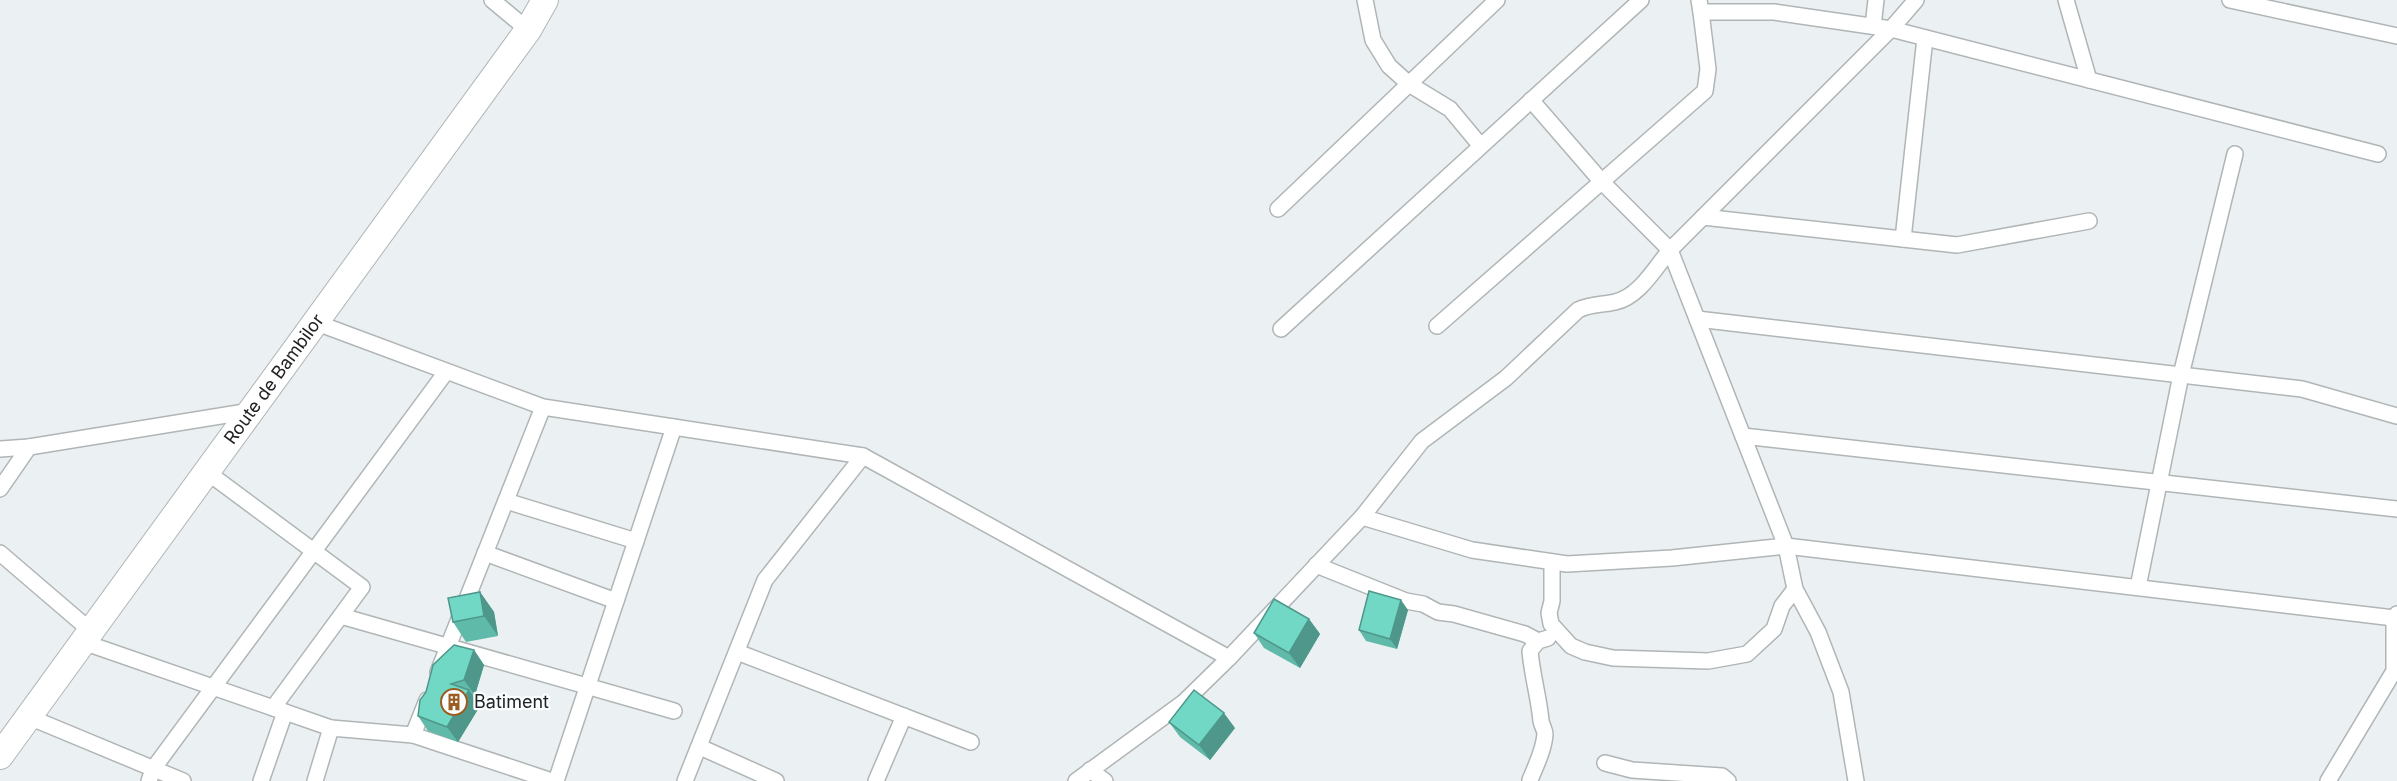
<svg xmlns="http://www.w3.org/2000/svg" width="2397" height="781" font-family="Inter,sans-serif">
<rect width="100%" height="100%" fill="#ebf1f2"/>
<g fill="none" stroke-linecap="round" stroke-linejoin="round">
<defs>
<g id="minor">
<path d="M492 0 528 30"/>
<path d="M1365 0 1373 40 1389 66 1409 84 1450 109 1480 145"/>
<path d="M1699 0 1701 12H1774L1891 29 2378 154"/>
<path d="M2066 0 2089 80"/>
<path d="M2230 0 2397 36"/>
<path d="M1873 26 1876 0"/>
<path d="M1531 100 1602 182 1670 250 1786 546 1795 589 1818 632 1841 692 1856 781"/>
<path d="M1278 209 1497 0"/>
<path d="M1703 217 1957 245 2089 221"/>
<path d="M1903 239 1925 38"/>
<path d="M1697 319 2302 389 2397 416"/>
<path d="M317 323 543 407 863 456 1229 658"/>
<path d="M1437 326 1705 91 1708 69 1701 12"/>
<path d="M1281 329 1641 0"/>
<path d="M1743 436 2397 509"/>
<path d="M0 449 29 447 251 411"/>
<path d="M207 472 362 587 273 708"/>
<path d="M0 489 29 447"/>
<path d="M506 501 636 541"/>
<path d="M1362 517 1472 550 1567 564 1672 558 1786 546 2394 618"/>
<path d="M0 553 91 631"/>
<path d="M485 553 616 601"/>
<path d="M1552 562V601L1549 613 1551 624 1571 646 1585 652 1613 658 1708 661 1747 654 1774 629 1782 606 1795 589"/>
<path d="M1316 565 1406 601 1423 604 1438 612 1454 614 1525 634 1538 641"/>
<path d="M2138 587 2181 375 2235 154"/>
<path d="M341 616 674 711"/>
<path d="M83 642 331 728"/>
<path d="M737 652 971 742"/>
<path d="M438 672 543 407"/>
<path d="M29 717 183 781"/>
<path d="M413 735 427 700"/>
<path d="M700 747 776 781"/>
<path d="M1605 763 1632 770 1722 776 1728 781"/>
<path d="M1090 770 1105 781"/>
<path d="M1530 780C1536 765 1544 750 1545 734 1545 730 1542 726 1541 721 1539 698 1532 675 1530 651L1538 641 1548 638"/>
<path d="M149 781 153 769 446 372"/>
<path d="M261 781 285 712"/>
<path d="M315 781 331 728 413 735 552 781"/>
<path d="M556 781 674 427"/>
<path d="M685 781 765 580 863 456"/>
<path d="M876 781 904 716"/>
<path d="M1076 781 1184 702 1229 658 1362 517 1422 441 1506 378 1578 310C1590 304 1602 305 1615 302 1639 297 1655 268 1670 250L1891 29 1916 0"/>
<path d="M2328 781 2394 671V618L2397 614"/>
</g>
<g id="primary">
<path id="s1" d="M0 756 528 30 545 0"/>
</g>
</defs>
<use href="#minor" stroke="#b0b5b6" stroke-width="18"/>
<use href="#primary" stroke="#b0b5b6" stroke-width="28"/>
<use href="#minor" stroke="#fff" stroke-width="15"/>
<use href="#primary" stroke="#fff" stroke-width="26"/>
</g>
<g fill="#60baa9">
<path d="M480 592 494 612 498 636 466 642 453 622Z"/>
<path d="M1408 610 1397 649 1366 641 1359 630Z"/>
<path d="M1309 619 1320 634 1300 668 1264 648 1254 633Z"/>
<path d="M474 650 484 665 475 695 473 696 480 706 458 742 428 731 418 716Z"/>
<path d="M1169 722 1235 728 1210 760 1180 737Z"/>
</g>
<g fill="#4e978a">
<path d="M480 592 494 612 498 636 484 616Z"/>
<path d="M1401 600 1408 610 1397 649 1390 639Z"/>
<path d="M1309 619 1320 634 1300 668 1289 653Z"/>
<path d="M474 650 484 665 475 695 464 680Z"/>
<path d="M469 690 480 706 458 742 447 727Z"/>
<path d="M1224 713 1235 728 1210 760 1199 745Z"/>
</g>
<g fill="#70d8c5" stroke="#4e978a" stroke-width="1.5">
<path d="M1369 591 1401 600 1390 639 1359 630Z"/>
<path d="M480 592 484 616 453 622 448 598Z"/>
<path d="M1274 599 1309 619 1289 653 1254 633Z"/>
<path d="M454 645 474 650 464 680 451 684 469 690 447 727 418 716 420 700 426 692 433 665Z"/>
<path d="M1194 690 1224 713 1199 745 1169 722Z"/>
</g>
<defs>
<symbol id="building-ring" viewBox="-11 -11 22 22"><circle r="9.5" fill="#fafeff" stroke="#9c5d23" stroke-width="1.5"/><path d="M-4-6H4V6H1V3H-1V6H-4ZM-2.5-4.3h1.7v1.8h-1.7ZM.8-4.3h1.7v1.8H.8ZM-2.5-1h1.7V.8h-1.7ZM.8-1h1.7V.8H.8Z" fill="#9c5d23"/></symbol>
</defs>
<g fill-rule="evenodd">
<use href="#building-ring" x="439" y="687" width="30" height="30"/>
</g>
<g text-anchor="middle" stroke-width="4.5" stroke-linejoin="round" paint-order="stroke">
<g font-size="18" fill="#212223" stroke="#fafeff">
<text dy="6" stroke="none"><textPath href="#s1" startOffset="466">Route de Bambilor</textPath></text>
</g>
<g font-size="18" fill="#212223" stroke="#fafeff" text-anchor="start">
<text x="474" y="708">Batiment</text>
</g>
</g>
</svg>
